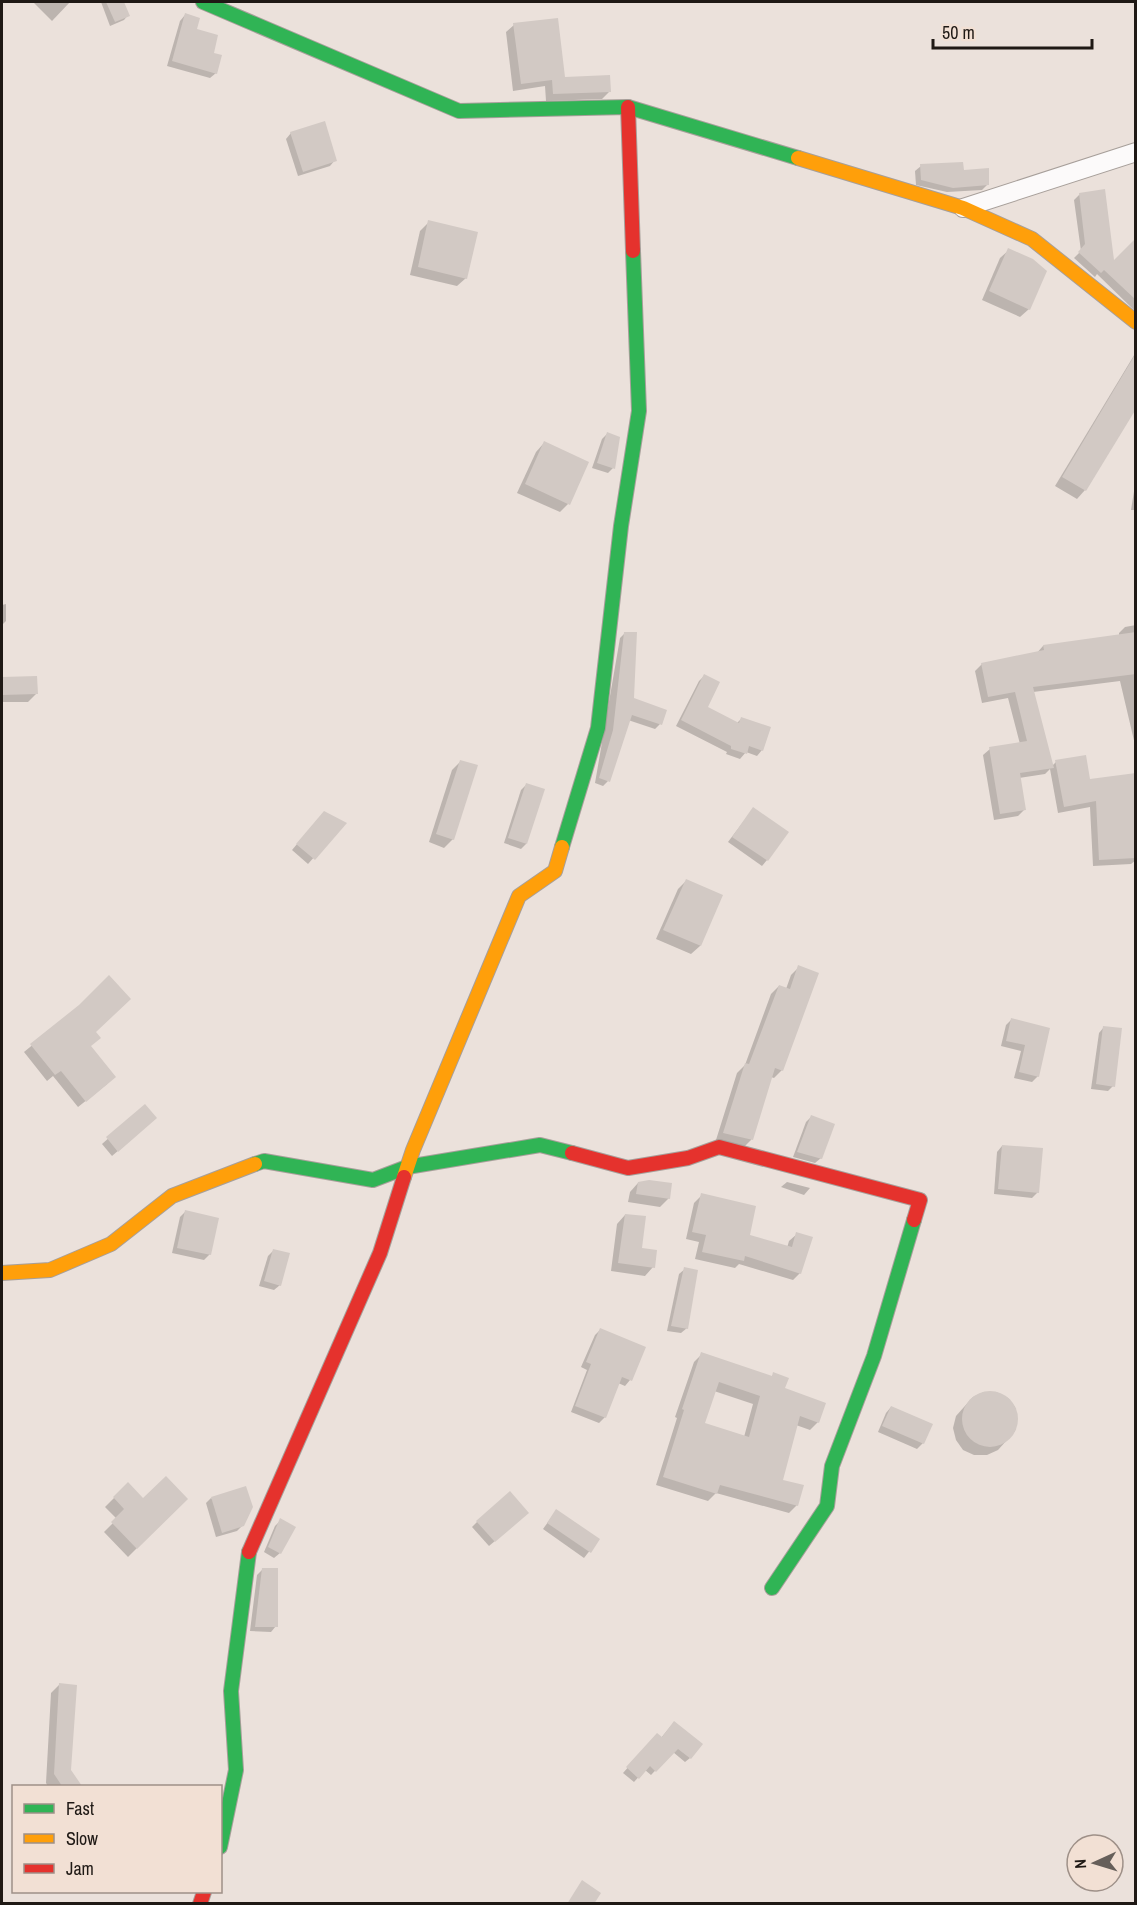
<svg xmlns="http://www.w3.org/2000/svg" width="1137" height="1905" font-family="'Archivo Narrow',sans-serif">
<rect width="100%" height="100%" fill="#ebe1db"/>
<g fill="#0003" fill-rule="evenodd">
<path d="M33 2H70L52 21Z"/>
<path d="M97 2H122L128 15 124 20 110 26 101 2 98 3Z"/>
<path d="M185 15 212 54 216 73 210 78 167 66 180 21Z"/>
<path d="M514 25 563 79 609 92 602 99 546 101 545 86 513 91 506 32Z"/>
<path d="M291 133 335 160 330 166 298 176 286 139Z"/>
<path d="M921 166 962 171 988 184 982 190 947 192 916 185 915 171Z"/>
<path d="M1080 194 1113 263 1136 249 1135 311 1097 274 1095 277 1074 258 1081 251 1074 200Z"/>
<path d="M429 222 466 278 457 286 410 275 420 231Z"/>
<path d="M1009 250 1029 309 1020 317 982 300 1000 258Z"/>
<path d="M1136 352V406L1085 490 1077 499 1055 486Z"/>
<path d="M607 434 613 468 608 473 592 468 602 439Z"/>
<path d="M544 443 568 504 560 512 517 493 536 452Z"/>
<path d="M1136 479V510H1131Z"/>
<path d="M6 604V621L2 625V605Z"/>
<path d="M1136 625V749L1120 681 1033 692 1052 766 1056 762 1089 781 1136 774V860L1131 864 1093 866 1090 807 1058 813 1050 769 1045 774 1019 778 1024 810 1018 816 994 820 983 755 990 749 1020 744 1008 698 982 703 975 671 982 664 1036 654 1043 646 1119 636V633L1125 627Z"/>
<path d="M625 633 632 699 665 711 660 724 655 729 628 720 608 781 603 786 595 783 620 638Z"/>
<path d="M704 676 706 707 737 723 742 718 762 750 757 756 746 752 740 759 726 754 727 752 676 726 699 681Z"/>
<path d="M36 677V694L28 702H2V678Z"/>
<path d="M461 761 453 839 444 848 429 842 452 770Z"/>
<path d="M527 784 526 844 521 849 504 843 521 790Z"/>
<path d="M753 809 767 860 762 866 728 842Z"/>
<path d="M319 818 344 823 308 864 292 850Z"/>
<path d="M686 881 721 896 700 946 691 954 656 939 678 889Z"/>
<path d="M799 967 782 1070 774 1078 771 1077 751 1140 743 1148 716 1140 737 1073 745 1065 771 994 779 986 786 989 791 975Z"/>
<path d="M80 1006 94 1032 90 1047 107 1084 78 1107 53 1076 47 1081 24 1052Z"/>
<path d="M1011 1020 1049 1029 1038 1076 1032 1082 1014 1078 1021 1051 1001 1046 1006 1025Z"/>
<path d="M1104 1027 1113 1086 1108 1091 1091 1089 1099 1033Z"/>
<path d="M145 1106 150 1123 112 1156 102 1144Z"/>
<path d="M811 1117 821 1158 815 1163 793 1157 806 1122Z"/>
<path d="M1002 1146 1038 1192 1032 1198 994 1194 997 1152Z"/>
<path d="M787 1182 810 1188 804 1195 781 1187Z"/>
<path d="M638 1183 669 1198 660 1207 628 1202 630 1192Z"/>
<path d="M702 1195 748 1236 787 1248 789 1241 797 1234 800 1273 793 1280 739 1264 735 1268 695 1259 699 1242 686 1239 694 1203Z"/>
<path d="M185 1212 210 1254 204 1260 172 1253 180 1217Z"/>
<path d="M625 1215 640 1249 653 1267 645 1276 611 1271 617 1224Z"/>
<path d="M274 1250 280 1285 274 1290 259 1286 268 1256Z"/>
<path d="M685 1269 687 1328 681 1333 667 1331 679 1274Z"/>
<path d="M600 1330 630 1380 625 1386 618 1383 605 1417 599 1423 571 1412 587 1370 581 1367 595 1335Z"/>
<path d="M702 1354 771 1377 774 1374 783 1389 818 1422 810 1430 796 1425 781 1481 797 1505 789 1513 716 1493 708 1501 656 1485 677 1418 675 1417 694 1362ZM714 1391 753 1404 744 1437 703 1424Z"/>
<path d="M984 1392H996L1008 1398 1015 1407 1017 1419 1015 1431 998 1450 987 1455H974L963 1450 956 1440 953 1428 956 1416 964 1407 973 1397Z"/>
<path d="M891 1407 923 1443 917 1449 878 1432 886 1413Z"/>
<path d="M128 1484 143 1500 186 1499 128 1557 104 1532 117 1519 105 1507Z"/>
<path d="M211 1498 243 1525 237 1531 216 1537 206 1503Z"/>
<path d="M556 1511 598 1540 584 1558 543 1529Z"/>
<path d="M522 1518 489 1546 472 1527 477 1522Z"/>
<path d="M281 1520 280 1553 274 1558 264 1552 275 1526Z"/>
<path d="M263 1569 276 1626 271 1632 250 1631 257 1575Z"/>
<path d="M59 1685 69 1770 80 1786H48L46 1783 51 1693Z"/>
<path d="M670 1727 690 1758 685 1762 673 1752 651 1775 645 1770 634 1782 623 1773 657 1735 661 1738Z"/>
</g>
<g fill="#d2c9c4" fill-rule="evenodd">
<path d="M106 2H124L130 16 115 22Z"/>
<path d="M185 13 200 18 197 29 218 35 214 53 222 55 217 74 172 61Z"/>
<path d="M558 18 565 77 610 75 611 92 553 94 552 80 521 84 513 23Z"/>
<path d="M325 121 337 161 303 172 290 132Z"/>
<path d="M963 162 964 170 989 168V185L953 188 921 180 920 164Z"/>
<path d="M1105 189 1114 260 1136 238V300L1104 270 1101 273 1078 252 1085 244 1079 193Z"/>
<path d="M428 220 478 232 467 279 418 267Z"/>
<path d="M1008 248 1033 259 1047 271 1030 310 989 291Z"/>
<path d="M1136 353V409L1086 491 1062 477Z"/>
<path d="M607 432 620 437 615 469 597 463Z"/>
<path d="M544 441 589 462 570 505 525 484Z"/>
<path d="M624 632H637L634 698 667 710 662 725 632 715 610 782 599 778 613 730Z"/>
<path d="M1136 632V674L1033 687 1054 768 1020 773 1026 810 1000 814 989 747 1027 741 1015 692 988 697 981 663 1044 650 1043 645Z"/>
<path d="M704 674 720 682 708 707 739 723 741 717 771 727 763 751 749 746 747 754 731 749V746L681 720Z"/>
<path d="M37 676 38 694 2 695V677Z"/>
<path d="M1086 755 1090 779 1136 773V858L1099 860 1096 801 1064 807 1055 760Z"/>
<path d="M460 760 478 765 454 840 436 834Z"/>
<path d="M526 783 545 789 527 844 508 838Z"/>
<path d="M753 807 789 832 768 861 732 837Z"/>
<path d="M324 811 347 823 315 860 296 844Z"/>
<path d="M686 879 723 895 701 946 663 930Z"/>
<path d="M798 965 819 973 783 1071 775 1068 753 1140 723 1133 745 1063 749 1064 779 985 790 989Z"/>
<path d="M109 975 131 999 96 1032 101 1038 91 1046 116 1077 86 1102 61 1071 55 1075 30 1044 79 1005Z"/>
<path d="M1011 1018 1050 1028 1039 1077 1019 1072 1025 1045 1006 1041Z"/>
<path d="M1103 1026 1122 1028 1115 1087 1096 1084Z"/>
<path d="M145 1104 157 1118 118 1152 106 1137Z"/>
<path d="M811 1115 835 1124 822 1159 797 1152Z"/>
<path d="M1002 1145 1043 1148 1039 1193 998 1189Z"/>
<path d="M649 1180 672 1183 670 1199 636 1194 638 1182Z"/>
<path d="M701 1193 756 1206 750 1235 792 1247 796 1232 813 1237 801 1274 745 1256 744 1261 702 1252 706 1235 692 1232Z"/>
<path d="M185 1210 219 1218 211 1255 177 1248Z"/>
<path d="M625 1214 646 1216 642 1248 657 1250 655 1268 618 1263Z"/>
<path d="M273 1249 290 1253 281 1286 264 1281Z"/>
<path d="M684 1267 698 1270 688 1329 671 1326Z"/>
<path d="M600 1328 646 1347 632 1381 622 1377 606 1418 575 1406 591 1364 586 1362Z"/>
<path d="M701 1352 772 1376 773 1372 789 1378 785 1388 826 1403 819 1423 800 1416 783 1480 804 1485 798 1506 720 1485 717 1494 663 1477 684 1410 682 1409ZM719 1382 760 1396 749 1437 705 1423Z"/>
<circle cx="990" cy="1419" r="28"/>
<path d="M891 1406 933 1424 924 1444 882 1426Z"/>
<path d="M166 1476 188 1499 137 1549 111 1522 124 1509 113 1497 128 1482 143 1498Z"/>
<path d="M246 1486 253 1507 244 1526 222 1533 211 1497Z"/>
<path d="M510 1491 529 1513 495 1542 476 1521Z"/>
<path d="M556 1509 600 1539 591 1553 547 1523Z"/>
<path d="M280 1518 296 1527 281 1554 268 1547Z"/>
<path d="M262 1568H278V1627H255Z"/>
<path d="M59 1683 77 1685 71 1770 82 1786H62L54 1774Z"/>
<path d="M674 1721 703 1744 691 1759 678 1749 656 1772 650 1766 639 1779 626 1767 657 1733 662 1737Z"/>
<path d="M582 1880 601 1893 594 1904H567Z"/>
</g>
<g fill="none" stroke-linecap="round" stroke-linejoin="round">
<defs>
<path id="street" d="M963 208 1136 152"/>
<g id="fast">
<path d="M203 2 459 111 628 107 798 158"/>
<path d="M562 847 598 728 621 526 639 411 633 251"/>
<path d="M255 1164 264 1161 373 1180 407 1167 540 1145 572 1153"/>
<path d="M772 1588 827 1506 832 1466 874 1356 914 1220"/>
<path d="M220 1847 236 1770 231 1691 249 1552"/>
</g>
<g id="slow">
<path d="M798 158 963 208 1032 239 1136 322"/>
<path d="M404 1177 413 1150 519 896 555 871 562 847"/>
<path d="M2 1273 50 1270 111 1244 172 1196 255 1164"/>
</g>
<g id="jam">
<path d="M628 107 633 251"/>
<path d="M572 1153 628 1168 688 1158 719 1147 920 1200 914 1220"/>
<path d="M249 1552 380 1253 404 1177"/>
<path d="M200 1904 204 1892"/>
</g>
</defs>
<use href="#street" stroke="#a79f9a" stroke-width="20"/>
<use href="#fast" stroke="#a79f9a" stroke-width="16"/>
<use href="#slow" stroke="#a79f9a" stroke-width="16"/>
<use href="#jam" stroke="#a79f9a" stroke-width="16"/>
<use href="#street" stroke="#fcfafa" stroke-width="18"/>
<use href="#fast" stroke="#30b455" stroke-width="14"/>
<use href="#slow" stroke="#ff9f0a" stroke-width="14"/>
<use href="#jam" stroke="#e5322d" stroke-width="14"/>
</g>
<rect width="1137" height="1905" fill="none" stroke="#1f1915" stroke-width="6"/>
<rect x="12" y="1785" width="210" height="108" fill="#f2e0d4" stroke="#9e9088" stroke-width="1.5"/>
<rect x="24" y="1804" width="30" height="9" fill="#30b455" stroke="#9e9088" stroke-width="1.5"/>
<text x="66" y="1815" font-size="18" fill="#1f1915">Fast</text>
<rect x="24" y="1834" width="30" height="9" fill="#ff9f0a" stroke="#9e9088" stroke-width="1.5"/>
<text x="66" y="1845" font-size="18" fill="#1f1915">Slow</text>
<rect x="24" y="1864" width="30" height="9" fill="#e5322d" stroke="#9e9088" stroke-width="1.5"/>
<text x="66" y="1875" font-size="18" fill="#1f1915">Jam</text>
<g transform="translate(1095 1863) rotate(266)"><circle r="28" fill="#f2e0d4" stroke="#9e9088" stroke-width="1.5"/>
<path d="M0-4.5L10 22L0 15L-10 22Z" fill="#665f5a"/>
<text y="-9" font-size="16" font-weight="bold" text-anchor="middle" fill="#1f1915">N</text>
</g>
<path d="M933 39v9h159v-9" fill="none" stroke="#1f1915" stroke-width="3"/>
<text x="942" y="39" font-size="18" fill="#1f1915" stroke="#f2e0d4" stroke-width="4.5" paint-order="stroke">50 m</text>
</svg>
